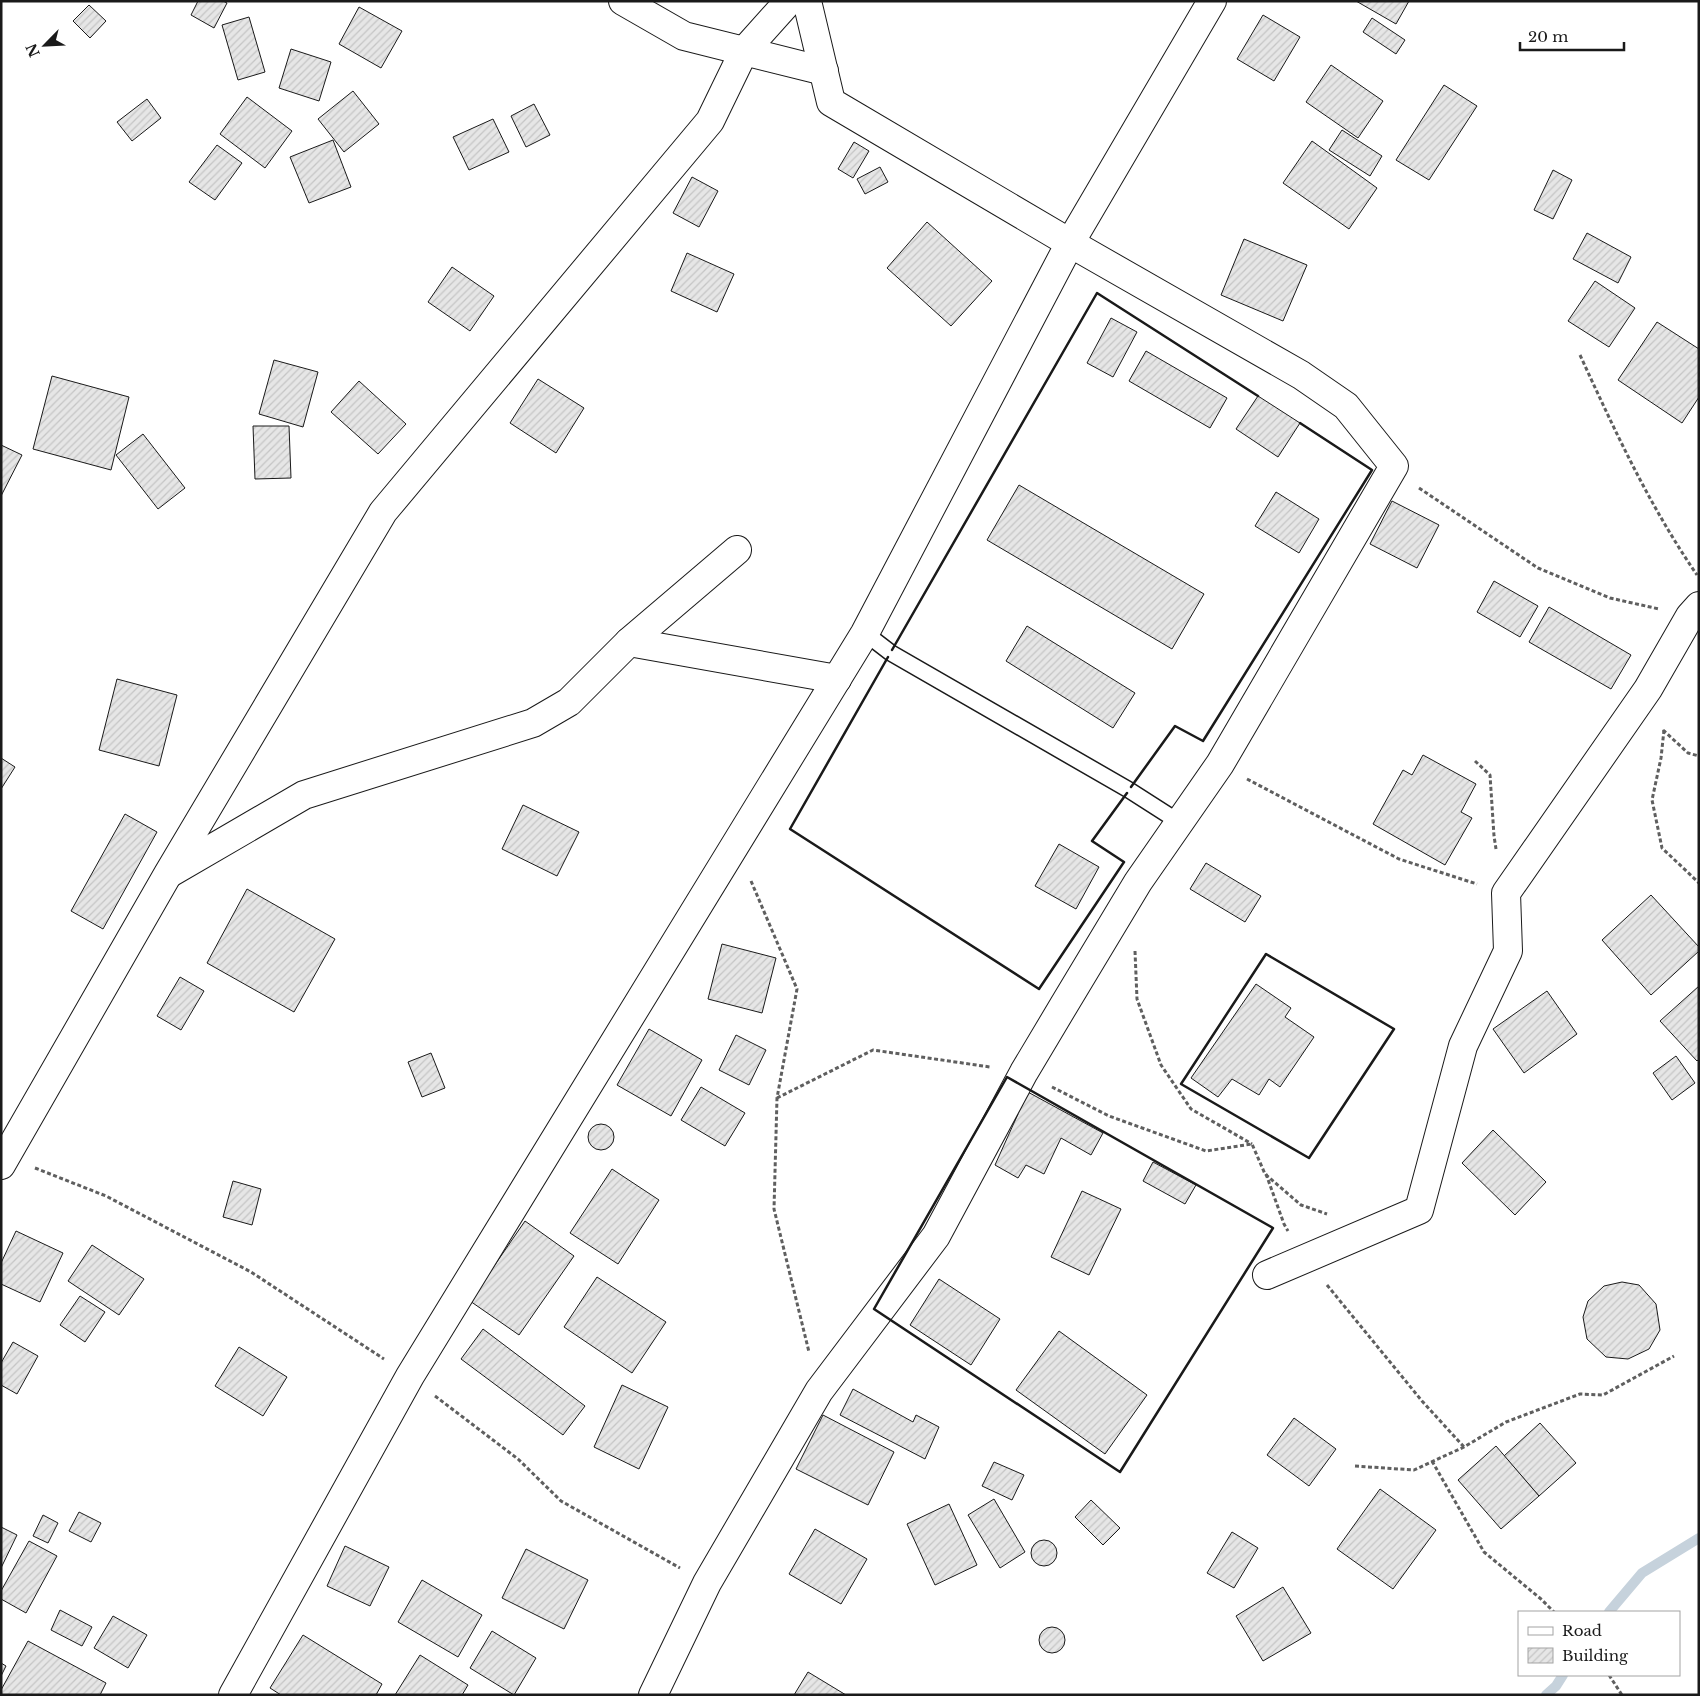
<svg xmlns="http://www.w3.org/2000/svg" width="1700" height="1696" font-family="'Libre Baskerville',serif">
<defs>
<pattern id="building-hatch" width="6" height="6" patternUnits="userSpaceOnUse" patternTransform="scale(1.25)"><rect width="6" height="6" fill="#e6e6e6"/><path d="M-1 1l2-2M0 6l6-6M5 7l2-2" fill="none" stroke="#c5c5c5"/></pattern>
</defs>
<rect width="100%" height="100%" fill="#fff"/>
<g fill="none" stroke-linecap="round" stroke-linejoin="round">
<g stroke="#c6d2dc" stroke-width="10">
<path d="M1609 1612 1642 1573 1699 1538"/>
<path d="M1546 1695 1556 1686 1563 1675"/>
</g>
</g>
<g fill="url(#building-hatch)" stroke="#1a1a1a">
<path d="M198 1H223L227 3 214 28 191 15Z"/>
<path d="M1356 1H1409L1396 24Z"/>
<path d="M89 5 106 21 90 38 73 21Z"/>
<path d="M359 7 402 31 381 68 339 44Z"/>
<path d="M1263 15 1300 37 1274 81 1237 59Z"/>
<path d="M249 17 265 72 238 80 222 25Z"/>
<path d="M1372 18 1405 40 1396 54 1363 32Z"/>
<path d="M291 49 331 62 319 101 279 88Z"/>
<path d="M1331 65 1383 101 1358 138 1306 102Z"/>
<path d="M1444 85 1477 106 1429 180 1396 160Z"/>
<path d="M353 91 379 124 344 152 318 119Z"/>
<path d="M247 97 292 131 265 168 220 134Z"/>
<path d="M147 99 161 118 132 141 117 122Z"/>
<path d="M534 104 550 135 526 147 511 116Z"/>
<path d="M493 119 509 152 469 170 453 137Z"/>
<path d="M1342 130 1382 156 1370 176 1329 150Z"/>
<path d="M333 140 351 187 309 203 290 157Z"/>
<path d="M1312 141 1377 188 1349 229 1283 183Z"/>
<path d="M854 142 869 151 853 178 838 169Z"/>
<path d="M217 145 242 163 215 200 189 182Z"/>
<path d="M880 167 888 182 865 194 857 179Z"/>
<path d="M1553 170 1572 180 1553 219 1534 210Z"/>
<path d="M692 177 718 191 699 227 673 213Z"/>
<path d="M927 222 992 281 951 326 887 268Z"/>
<path d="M1587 233 1631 257 1618 283 1573 259Z"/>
<path d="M1244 239 1307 265 1283 321 1221 295Z"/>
<path d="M687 253 734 274 717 312 671 291Z"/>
<path d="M452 267 494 296 470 331 428 302Z"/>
<path d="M1595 281 1635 308 1609 347 1568 321Z"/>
<path d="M1111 318 1137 332 1113 377 1087 363Z"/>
<path d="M1657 322 1699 349V397L1682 423 1618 380Z"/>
<path d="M1146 351 1227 398 1210 428 1129 381Z"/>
<path d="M274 360 318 372 303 427 259 414Z"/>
<path d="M52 376 129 397 111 470 33 449Z"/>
<path d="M538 379 584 408 556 453 510 423Z"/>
<path d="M359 381 406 424 378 454 331 412Z"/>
<path d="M1258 396 1300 423 1278 457 1236 429Z"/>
<path d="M253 426H289L291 478 255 479Z"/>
<path d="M143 434 185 488 158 509 116 455Z"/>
<path d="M1 445 22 455 1 496Z"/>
<path d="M1019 485 1204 594 1172 649 987 540Z"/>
<path d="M1276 492 1319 519 1299 553 1255 526Z"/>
<path d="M1392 501 1439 525 1417 568 1370 544Z"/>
<path d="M1494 581 1538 606 1520 637 1477 612Z"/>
<path d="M1549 607 1631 655 1611 689 1529 642Z"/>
<path d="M1027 626 1135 693 1113 728 1006 661Z"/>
<path d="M117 679 177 695 159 766 99 750Z"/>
<path d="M1423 755 1476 784 1461 812 1472 818 1445 865 1373 824 1403 770 1412 775Z"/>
<path d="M1 758 15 767 1 789Z"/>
<path d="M523 805 579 832 557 876 502 849Z"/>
<path d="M125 814 157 832 103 929 71 911Z"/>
<path d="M1059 844 1099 867 1076 909 1035 886Z"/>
<path d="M1206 863 1261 896 1245 922 1190 889Z"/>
<path d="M247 889 335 939 294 1012 207 963Z"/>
<path d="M1651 895 1699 947V951L1651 995 1602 940Z"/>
<path d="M722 944 776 958 762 1013 708 999Z"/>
<path d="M180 977 204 991 181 1030 157 1016Z"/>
<path d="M1256 984 1291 1008 1285 1017 1314 1037 1280 1087 1269 1079 1259 1095 1232 1079 1218 1097 1191 1078Z"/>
<path d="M1699 986V1059L1697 1061 1660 1021Z"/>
<path d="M1547 991 1577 1034 1524 1073 1493 1029Z"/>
<path d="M649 1029 702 1060 671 1116 617 1085Z"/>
<path d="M736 1035 766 1050 749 1085 719 1070Z"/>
<path d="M431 1053 445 1088 422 1097 408 1062Z"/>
<path d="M1676 1056 1695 1083 1672 1100 1653 1073Z"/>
<path d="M701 1087 745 1113 725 1146 681 1120Z"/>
<path d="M1026 1091 1103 1133 1091 1155 1061 1138 1044 1174 1026 1165 1018 1178 995 1165 1018 1114 1014 1113Z"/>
<circle cx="601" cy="1137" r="13"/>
<path d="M1493 1130 1546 1182 1515 1215 1462 1163Z"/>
<path d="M1153 1162 1196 1185 1185 1204 1143 1181Z"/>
<path d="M612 1169 659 1200 618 1264 570 1233Z"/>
<path d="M233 1181 261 1189 252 1225 223 1217Z"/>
<path d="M1082 1191 1121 1209 1089 1275 1051 1257Z"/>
<path d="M525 1221 574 1256 519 1335 470 1301Z"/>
<path d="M16 1231 63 1253 40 1302 1 1284V1263Z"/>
<path d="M92 1245 144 1279 119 1315 68 1281Z"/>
<path d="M597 1277 666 1322 632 1373 564 1327Z"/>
<path d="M939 1279 1000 1319 971 1365 910 1325Z"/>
<path d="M1622 1282 1639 1285 1656 1304 1660 1330 1649 1349 1628 1359 1606 1357 1587 1339 1583 1317 1588 1301 1604 1286Z"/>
<path d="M80 1296 105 1312 85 1342 60 1325Z"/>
<path d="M483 1329 585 1406 563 1435 461 1359Z"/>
<path d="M1059 1331 1147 1395 1105 1454 1016 1390Z"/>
<path d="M13 1342 38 1356 17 1394 1 1385V1363Z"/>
<path d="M239 1347 287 1377 263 1416 215 1386Z"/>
<path d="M622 1385 668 1407 639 1469 594 1447Z"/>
<path d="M853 1389 913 1422 916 1415 939 1427 925 1459 840 1415Z"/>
<path d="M823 1415 894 1452 868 1505 796 1469Z"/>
<path d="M1294 1418 1336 1449 1309 1486 1267 1455Z"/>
<path d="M1540 1423 1576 1463 1539 1496 1504 1456Z"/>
<path d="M1496 1446 1539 1496 1501 1529 1458 1480Z"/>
<path d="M994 1462 1024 1475 1012 1500 982 1486Z"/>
<path d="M1380 1489 1436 1530 1393 1589 1337 1549Z"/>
<path d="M994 1499 1025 1552 1000 1568 968 1515Z"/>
<path d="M1091 1500 1120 1528 1103 1545 1075 1517Z"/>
<path d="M949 1504 977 1565 935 1585 907 1524Z"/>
<path d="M79 1512 101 1523 91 1542 69 1531Z"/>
<path d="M43 1515 58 1523 48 1543 33 1536Z"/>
<path d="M1 1527 17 1535 1 1568Z"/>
<path d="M815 1529 867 1559 841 1604 789 1574Z"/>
<path d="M1232 1532 1258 1548 1234 1588 1207 1573Z"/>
<circle cx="1044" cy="1553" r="13"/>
<path d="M29 1541 57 1556 26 1613 1 1599V1591Z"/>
<path d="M345 1546 389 1567 370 1606 327 1586Z"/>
<path d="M526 1549 588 1580 564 1629 502 1598Z"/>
<path d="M422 1580 482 1615 458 1657 398 1622Z"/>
<path d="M1283 1587 1311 1633 1263 1661 1236 1616Z"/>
<path d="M60 1610 92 1627 82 1646 51 1630Z"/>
<path d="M113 1616 147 1635 128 1668 94 1648Z"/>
<circle cx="1052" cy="1640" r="13"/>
<path d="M492 1631 536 1658 514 1695 470 1668Z"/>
<path d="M303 1635 382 1684 376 1695H281L270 1688Z"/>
<path d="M28 1641 106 1683 100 1695H1V1690Z"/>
<path d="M420 1655 468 1685 462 1695H395Z"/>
<path d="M1 1663 6 1666 1 1676Z"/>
<path d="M808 1672 846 1695H794Z"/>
</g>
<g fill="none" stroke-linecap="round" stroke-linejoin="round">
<defs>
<path id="lane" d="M865 633 891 653 1129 790 1179 822"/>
<g id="street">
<path d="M623 1 684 36 824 71"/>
<path d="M629 642 837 679"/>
<path d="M170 873 304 795 533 723 569 702 629 642 737 550"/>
<path d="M1 1165 168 874 383 512 710 121 744 51 789 1"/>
<path d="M1267 1275 1419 1210 1463 1046 1508 951 1506 893 1648 689 1690 616 1699 606"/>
<path d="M233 1695 410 1376 865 633 1070 243 1212 1"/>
<path d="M653 1695 707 1583 819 1391 936 1236 1024 1072 1064 1005 1138 882 1220 764 1394 466 1346 406 1301 375 1070 243 831 102 807 1"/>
</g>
</defs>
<use href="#lane" stroke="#1a1a1a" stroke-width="18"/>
<use href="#street" stroke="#1a1a1a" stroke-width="30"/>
<g stroke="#5f5f5f" stroke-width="3" stroke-dasharray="4 2.5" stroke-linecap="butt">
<path d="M1580 355C1615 431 1649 505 1697 575"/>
<path d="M1419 488 1538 568 1610 598 1659 609"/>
<path d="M1663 730 1688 753 1699 756"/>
<path d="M1664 730 1661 758 1652 800 1662 848 1699 883"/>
<path d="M1475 761 1490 775 1494 836 1496 849"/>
<path d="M1247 779 1399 859 1477 884"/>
<path d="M751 881 797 989 777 1098 774 1209 809 1352"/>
<path d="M1135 951 1137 999 1161 1065 1191 1109 1252 1144"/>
<path d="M1052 1087 1109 1116 1206 1151 1252 1144 1265 1174 1301 1205 1327 1214"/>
<path d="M777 1098 873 1050 990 1067"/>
<path d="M35 1168 106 1196 251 1272 384 1359"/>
<path d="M1266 1174 1284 1224 1288 1231"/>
<path d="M1327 1285 1422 1401 1464 1447"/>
<path d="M435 1396 518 1459 561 1501 680 1568"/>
<path d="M1432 1461 1484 1552 1541 1599 1554 1612"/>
<path d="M1355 1466 1414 1470 1464 1447 1506 1422 1580 1394 1603 1395 1674 1356"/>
<path d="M1609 1675 1622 1695"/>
</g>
<use href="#lane" stroke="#fff" stroke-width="15"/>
<use href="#street" stroke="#fff" stroke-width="28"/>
<g stroke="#1a1a1a" stroke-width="2.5">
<path d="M892 650 1097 293 1258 396"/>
<path d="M888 657 790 829 1039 989 1124 862 1092 841 1127 793"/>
<path d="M1131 787 1175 726 1203 741 1372 470 1300 423"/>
<path d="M1266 954 1394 1029 1309 1158 1181 1084Z"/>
<path d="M1007 1077 1273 1228 1120 1472 874 1309Z"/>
</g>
</g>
<rect width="1700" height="1696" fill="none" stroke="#1a1a1a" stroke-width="5"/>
<rect x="1518" y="1611" width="162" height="65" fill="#ffffff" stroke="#a3a3a3"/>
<rect x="1528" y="1627" width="25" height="8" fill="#ffffff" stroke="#a3a3a3"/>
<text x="1562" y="1636" font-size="15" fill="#1a1a1a">Road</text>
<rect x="1528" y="1648" width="25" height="15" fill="url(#building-hatch)" stroke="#a3a3a3"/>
<text x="1562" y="1661" font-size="15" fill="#1a1a1a">Building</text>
<g transform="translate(45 45) rotate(246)" stroke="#ffffff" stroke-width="4" paint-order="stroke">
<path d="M0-4L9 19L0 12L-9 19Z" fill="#1a1a1a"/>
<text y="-8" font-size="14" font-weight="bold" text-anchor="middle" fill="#1a1a1a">N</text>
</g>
<path d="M1520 42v8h104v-8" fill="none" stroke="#1a1a1a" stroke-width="2.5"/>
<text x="1528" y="42" font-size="15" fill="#1a1a1a" stroke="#ffffff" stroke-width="4" paint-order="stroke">20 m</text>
</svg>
